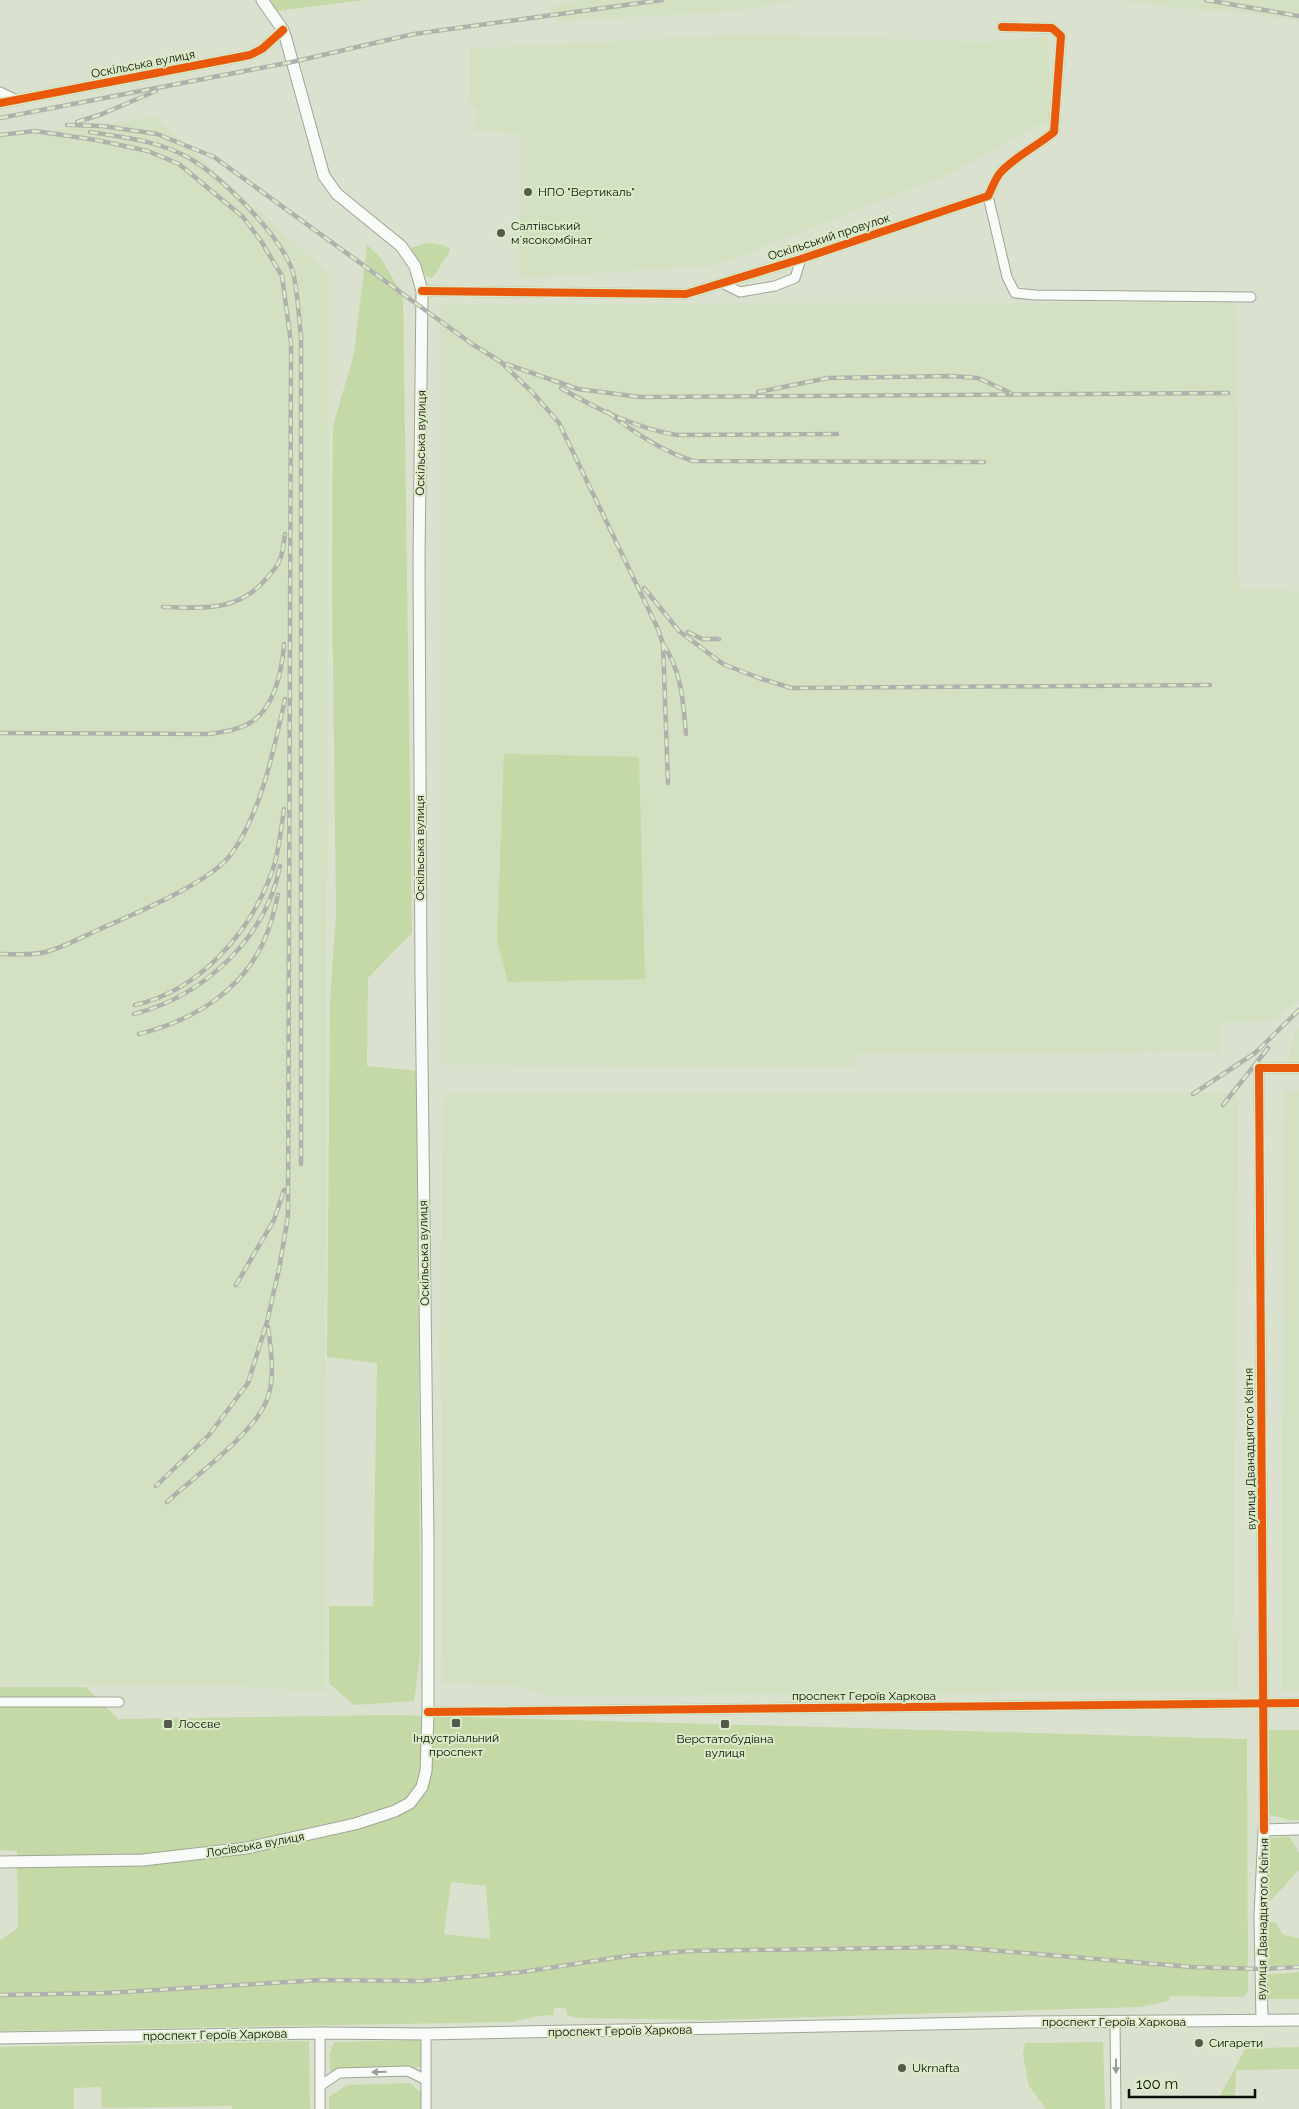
<svg xmlns="http://www.w3.org/2000/svg" width="1299" height="2109" font-family="Raleway,sans-serif">
<rect width="100%" height="100%" fill="#dae2cf"/>
<g fill="#d3e0c1">
<path d="M580 0H798L727 12 557 21 551 6Z"/>
<path d="M1123 0H1299V21L1251 14 1162 6Z"/>
<path d="M750 34 983 42 1048 37 1051 118 949 174 717 265 519 278 521 133 475 131 477 108 469 107 470 49Z"/>
<path d="M155 117 329 274 324 1691 213 1685 0 1684V138Z"/>
<path d="M1236 303 1239 590 1299 591V1000L1271 1021 1220 1023 1219 1052 855 1053V1066L441 1065 440 304Z"/>
<path d="M1299 1028V1068H1287L1295 1032Z"/>
<path d="M1284 1090 1299 1091V1690L1282 1691Z"/>
<path d="M1238 1093 1233 1631H1239L1238 1690 550 1696 514 1686 443 1683 442 1418 439 1345 444 1094Z"/>
</g>
<g fill="#c4d9a5" fill-rule="evenodd">
<path d="M271 0H365L276 11Z"/>
<path d="M429 243 442 245 449 248 450 251 433 277 431 278 425 276 420 262 410 249 412 247Z"/>
<path d="M367 245 380 257 403 296 412 933 368 978 367 1066 418 1071 420 1656 414 1701 354 1705 329 1683V1606H373L377 1363 327 1357 330 1001 336 913 332 586 333 426 354 354Z"/>
<path d="M504 754 639 757 645 979 508 982 497 939Z"/>
<path d="M0 1687H86L118 1719 396 1715 1247 1739 1248 1990 1244 1997 1170 1996 1169 2001 1139 2007 713 2020 577 2018 567 2015 566 2008H554V2015L538 2016 512 2022 0 2031V1940L18 1928 17 1851 0 1850ZM451 1882 486 1886 490 1939 444 1934Z"/>
<path d="M1264 1730H1299V1820H1289L1264 1813Z"/>
<path d="M1290 1837 1299 1853V1870L1270 1901 1265 1902 1268 1838Z"/>
<path d="M1266 1922H1275L1283 1935 1299 1938V1964L1266 1967Z"/>
<path d="M1299 1972V1999H1264L1263 1975Z"/>
<path d="M421 2040 422 2067 331 2072 329 2056 334 2042Z"/>
<path d="M1250 2040 1263 2048 1299 2047V2069L1236 2070 1235 2096H1220Z"/>
<path d="M309 2041 310 2109H232V2106L102 2108 101 2087 74 2088V2109H0V2047Z"/>
<path d="M1103 2042 1105 2109H1046L1029 2086 1023 2055 1025 2043Z"/>
<path d="M410 2083 426 2097V2109H329V2097L347 2085Z"/>
</g>
<g fill="none" stroke-linecap="round" stroke-linejoin="round">
<defs>
<g id="minor">
<path d="M0 92 17 100"/>
<path d="M0 103 250 55 262 49 283 30"/>
<path d="M988 196 1007 277 1015 293 1035 295 1251 297"/>
<path d="M724 284 740 292 775 286 795 278 801 259"/>
<path d="M422 291 686 294 801 259 988 196C992 189 995 178 1001 172 1016 156 1037 146 1054 132L1061 36 1052 28 1002 27"/>
<path d="M0 1702H119"/>
<path d="M428 1712 1299 1703"/>
<path d="M1264 1830 1259 1068H1299"/>
<path d="M1115 2022 1116 2109"/>
<path d="M320 2033V2109"/>
<path d="M320 2086 339 2073 408 2071 426 2080"/>
<path d="M426 2109V2034"/>
</g>
<g id="major">
<path d="M0 1862 143 1860 247 1848 355 1824 395 1811 410 1803 422 1787 426 1771 428 1712V1540L421 979 419 561 422 291 415 266 401 246 337 194 324 176 286 39 283 30 262 0"/>
<path d="M1262 2020 1260 1916 1264 1830 1299 1829"/>
<path d="M0 2038 320 2033 426 2034 1029 2022 1299 2020"/>
</g>
</defs>
<use href="#minor" stroke="#9fa596" stroke-width="11"/>
<use href="#major" stroke="#9fa596" stroke-width="13"/>
<use href="#minor" stroke="#f9fbf8" stroke-width="9"/>
<use href="#major" stroke="#f9fbf8" stroke-width="11"/>
<defs>
<g id="rail">
<path d="M1206 0 1299 16"/>
<path d="M0 118 292 62 414 34 662 0"/>
<path d="M77 122 102 114 156 91"/>
<path d="M67 125 102 126 157 134 214 157 472 344 501 362 533 393 559 423 658 629 663 644 668 783"/>
<path d="M90 132C122 137 160 141 189 158 222 177 278 233 292 269 297 283 299 319 301 337V1164"/>
<path d="M0 135 35 131 96 140 148 151 179 164 243 217 261 241 282 276 291 343 288 1216 279 1269 267 1322 248 1383 209 1435 156 1486"/>
<path d="M506 364 578 389 640 397 1228 393"/>
<path d="M561 388C594 408 638 429 677 435L837 434"/>
<path d="M758 392 828 378 951 376 978 378 1011 393"/>
<path d="M608 412C634 433 660 450 693 461L984 462"/>
<path d="M644 588 679 631 723 664 759 678 791 688 1210 685"/>
<path d="M163 607C203 608 238 612 266 579 272 573 278 565 281 557 283 550 284 541 285 534"/>
<path d="M688 632 702 639H719"/>
<path d="M663 644C682 672 683 701 686 734"/>
<path d="M0 733 209 734C221 732 235 731 246 725 274 712 282 672 284 644"/>
<path d="M0 954C16 954 34 956 49 951 66 946 82 937 98 930 133 914 211 883 232 853 262 810 274 749 285 699"/>
<path d="M135 1005C201 990 251 932 273 869 279 851 281 829 284 809"/>
<path d="M134 1014C204 996 266 938 280 866"/>
<path d="M139 1034C195 1020 247 989 268 931 272 920 275 907 278 895"/>
<path d="M1193 1094 1255 1053 1299 1010"/>
<path d="M1223 1105 1268 1048"/>
<path d="M236 1285 274 1220 284 1190"/>
<path d="M167 1502C195 1476 251 1436 266 1402 276 1380 271 1350 268 1327"/>
<path d="M0 1995 106 1993 321 1980 422 1981 522 1972 627 1956 688 1951 953 1947 1192 1967 1262 1969 1299 1967"/>
</g>
</defs>
<use href="#rail" stroke="#b0b1ad" stroke-width="4.5"/>
<use href="#rail" stroke="#dbeac7" stroke-width="2.5" stroke-dasharray="8" stroke-linecap="butt"/>
<defs>
<g id="cycleway">
<path d="M0 103 250 55 262 49 283 30"/>
<path d="M422 291 686 294 801 259 988 196C992 189 995 178 1001 172 1016 156 1037 146 1054 132L1061 36 1052 28 1002 27"/>
<path d="M428 1712 1299 1703"/>
<path d="M1264 1830 1259 1068H1299"/>
</g>
</defs>
<use href="#cycleway" stroke="#dbeac7" stroke-width="11"/>
<use href="#cycleway" stroke="#e8590c" stroke-width="8"/>
</g>
<defs><path id="oneway-solid" d="M-6-.8H1V-3.2L6.5 0L1 3.2V.8H-6Z" transform="scale(1.25)"/></defs>
<g fill="#9a9d97">
<use href="#oneway-solid" transform="translate(1116 2066) rotate(90)"/>
<use href="#oneway-solid" transform="translate(379 2072) rotate(178)"/>
</g>
<g fill="#53594c" stroke="#dbeac7" stroke-width="2">
<circle cx="528" cy="192" r="5"/>
<circle cx="501" cy="233" r="5"/>
<rect x="451" y="1718" width="10" height="10" rx="2.5"/>
<rect x="163" y="1719" width="10" height="10" rx="2.5"/>
<rect x="720" y="1719" width="10" height="10" rx="2.5"/>
<circle cx="1199" cy="2043" r="5"/>
<circle cx="902" cy="2068" r="5"/>
</g>
<g text-anchor="middle" stroke-width="4" stroke-linejoin="round" paint-order="stroke">
<g font-size="12" fill="#0b0f05" stroke="#dbeac7">
<text transform="translate(143 64) rotate(-11)" y="4">Оскільська вулиця</text>
<text transform="translate(829 237) rotate(-18)" y="4">Оскільський провулок</text>
<text transform="translate(421 443) rotate(-89)" y="4">Оскільська вулиця</text>
<text transform="translate(420 848) rotate(-90)" y="4">Оскільська вулиця</text>
<text transform="translate(424 1253) rotate(-91)" y="4">Оскільська вулиця</text>
<text transform="translate(1250 1449) rotate(-91)" y="4">вулиця Дванадцятого Квітня</text>
<text x="864" y="1700">проспект Героїв Харкова</text>
<text transform="translate(255 1845) rotate(-10)" y="4">Лосівська вулиця</text>
<text transform="translate(1263 1919) rotate(-89)" y="4">вулиця Дванадцятого Квітня</text>
<text x="1114" y="2026">проспект Героїв Харкова</text>
<text transform="translate(620 2031) rotate(-1)" y="4">проспект Героїв Харкова</text>
<text transform="translate(215 2035) rotate(-1)" y="4">проспект Героїв Харкова</text>
</g>
<g font-size="12" fill="#0b0f05" stroke="#dbeac7" text-anchor="start">
<text x="538" y="196">НПО "Вертикаль"</text>
<text x="511" y="230">Салтівський<tspan x="511" dy="14">мʼясокомбінат</tspan></text>
<text x="178" y="1728">Лосєве</text>
<text x="456" y="1742" text-anchor="middle">Індустріальний<tspan x="456" dy="14">проспект</tspan></text>
<text x="725" y="1743" text-anchor="middle">Верстатобудівна<tspan x="725" dy="14">вулиця</tspan></text>
<text x="1209" y="2047">Сигарети</text>
<text x="912" y="2072">Ukrnafta</text>
</g>
</g>
<path d="M1129 2089v8h126v-8" fill="none" stroke="#0b0f05" stroke-width="2.5"/>
<text x="1136" y="2089" font-size="15" fill="#0b0f05" stroke="#dbeac7" stroke-width="4" paint-order="stroke">100 m</text>
</svg>
